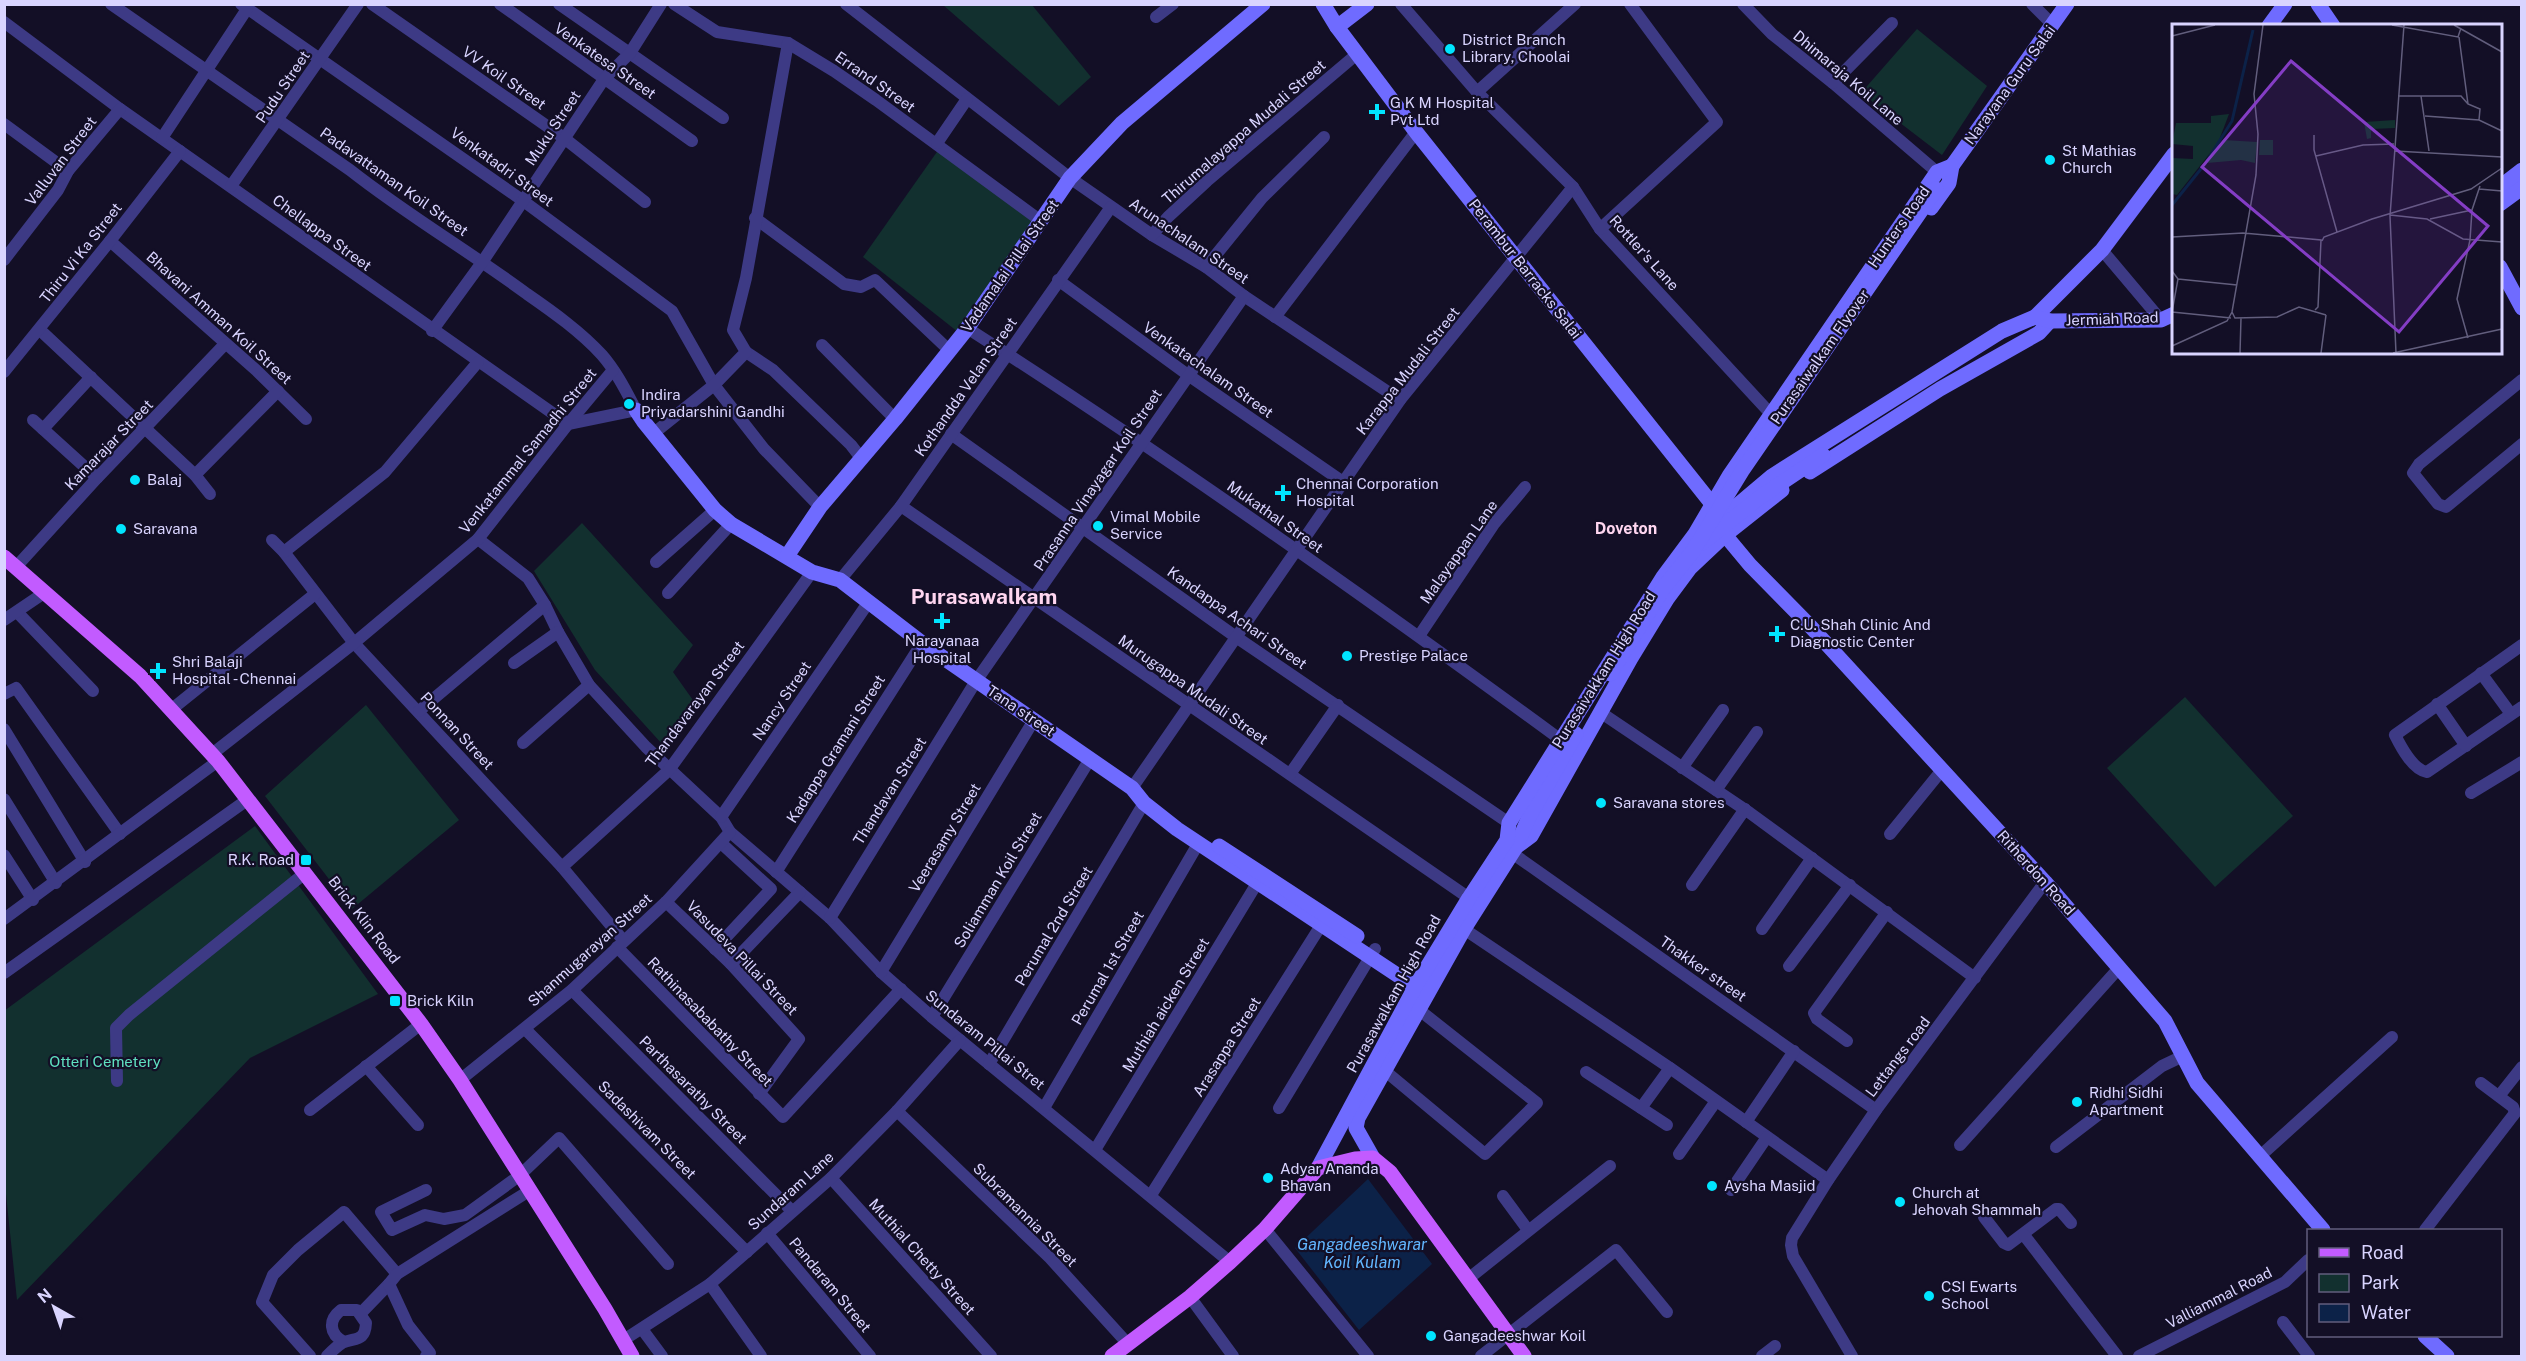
<svg xmlns="http://www.w3.org/2000/svg" width="2526" height="1361" font-family="'Public Sans',sans-serif">
<rect width="100%" height="100%" fill="#130f26"/>
<g fill="#12302f">
<path d="M943 5H1032L1091 77 1059 106Z"/>
<path d="M1917 29 1987 86 1942 155 1861 93Z"/>
<path d="M939 149 1038 222 958 332 863 257Z"/>
<path d="M582 523 693 645 673 672 695 703 663 745 595 670 534 571Z"/>
<path d="M2185 697 2293 816 2215 887 2107 768Z"/>
<path d="M366 705 459 820 352 909 265 796Z"/>
<path d="M255 826 378 994 250 1058 17 1300 4 1175V1011Z"/>
</g>
<path fill="#0c2248" d="M1368 1179 1432 1264 1359 1330 1295 1248Z"/>
<g fill="none" stroke-linecap="round" stroke-linejoin="round">
<path stroke="#0c2248" stroke-width="3" d="M4 1344 5 1356"/>
<g stroke="#3d3a85" stroke-width="12">
<path d="M241 4 522 200 672 311 714 385 764 449 820 507"/>
<path d="M372 4 564 138 645 202"/>
<path d="M500 4 692 141"/>
<path d="M559 4 723 118"/>
<path d="M674 4 717 32 788 43 834 71 876 100 1041 221"/>
<path d="M846 4 1070 178 1152 235 1206 267 1244 296 1400 400"/>
<path d="M1401 4 1477 92 1573 187 1600 229 1770 413"/>
<path d="M1743 4 1772 34 1833 83 1937 172"/>
<path d="M2032 4 2053 25"/>
<path d="M1156 17 1173 4"/>
<path d="M4 22 120 109 568 424 636 410C626 391 616 371 602 355 581 332 553 312 527 294 469 251 407 215 350 170L111 4"/>
<path d="M1833 83 1892 23"/>
<path d="M1477 92 1575 4"/>
<path d="M4 124 68 171"/>
<path d="M162 138 247 9"/>
<path d="M937 143 967 99"/>
<path d="M231 186 358 4"/>
<path d="M755 218 844 284 861 287 875 280 950 351"/>
<path d="M1600 229 1717 122 1630 4"/>
<path d="M1152 235 1168 217 1207 181 1357 54"/>
<path d="M110 241 256 370 306 419"/>
<path d="M2102 250 2161 320"/>
<path d="M4 260 58 190 68 171 120 109"/>
<path d="M1206 267 1262 198 1324 137"/>
<path d="M1058 280 1188 375 1343 482"/>
<path d="M1275 317 1416 132"/>
<path d="M967 328C1170 458 1366 597 1561 740"/>
<path d="M40 330 195 475 210 494"/>
<path d="M432 331 483 261 604 79 630 53 661 4"/>
<path d="M822 345 895 419"/>
<path d="M746 352 773 370 851 445 861 458"/>
<path d="M4 372 110 241 180 151"/>
<path d="M2522 380 2419 464 2413 473 2438 504 2446 507 2522 444"/>
<path d="M33 420 97 478"/>
<path d="M43 429 91 377"/>
<path d="M654 433 714 385 746 352 733 330 746 278 788 43"/>
<path d="M951 434 1236 637 1509 823"/>
<path d="M195 475 278 391"/>
<path d="M901 506 1469 898"/>
<path d="M478 539 528 578 545 605 558 632 589 685 646 747 721 817 730 832 830 918 881 972 932 1017 1230 1262"/>
<path d="M272 540 284 552 354 643 562 867 623 940"/>
<path d="M284 552 385 472 478 362"/>
<path d="M656 562 715 510"/>
<path d="M16 567 97 478 225 344"/>
<path d="M840 580 901 506 1111 207"/>
<path d="M668 593 731 524"/>
<path d="M17 612 93 691"/>
<path d="M4 620 44 593"/>
<path d="M1419 636 1494 524 1525 487"/>
<path d="M2522 645 2395 735C2401 747 2413 770 2427 772L2522 707"/>
<path d="M514 663 558 632"/>
<path d="M2481 673 2511 714"/>
<path d="M4 694 16 688 120 834"/>
<path d="M2437 704 2466 746"/>
<path d="M172 709 315 594"/>
<path d="M419 711 545 605"/>
<path d="M1600 712 1750 813 1975 978"/>
<path d="M4 729 85 862"/>
<path d="M523 743 589 685"/>
<path d="M212 754 354 643 478 539 568 424 613 370"/>
<path d="M1682 768 1723 710"/>
<path d="M1290 774 1338 705"/>
<path d="M1132 788 1400 400 1573 187"/>
<path d="M1716 790 1757 732"/>
<path d="M2471 793 2522 762"/>
<path d="M4 799 56 883"/>
<path d="M721 817 868 603"/>
<path d="M1890 834 1942 770"/>
<path d="M1512 853 1876 1110"/>
<path d="M4 855 33 900"/>
<path d="M562 867 669 770 812 572"/>
<path d="M776 872 922 643"/>
<path d="M1692 885 1745 809"/>
<path d="M666 902 731 964 799 1039 759 1094"/>
<path d="M830 918 976 681 1244 296"/>
<path d="M4 919 218 761"/>
<path d="M1464 929 1670 1068 1828 1180"/>
<path d="M1762 929 1812 858"/>
<path d="M617 947 783 1117 901 989"/>
<path d="M715 949 771 889 721 843"/>
<path d="M731 964 800 892"/>
<path d="M1789 966 1850 885"/>
<path d="M881 972 1034 720"/>
<path d="M4 973 247 800"/>
<path d="M572 990 792 1211"/>
<path d="M932 1017 1090 759"/>
<path d="M525 1029 747 1252"/>
<path d="M1847 1041 1817 1019 1814 1013 1887 912"/>
<path d="M989 1064 1144 803"/>
<path d="M366 1066 418 1125"/>
<path d="M1384 1070 1485 1154 1537 1103 1418 1009"/>
<path d="M1586 1072 1667 1125"/>
<path d="M460 1080 572 990 666 902 730 832"/>
<path d="M117 1081 116 1028 129 1015 305 873"/>
<path d="M2499 1096 2522 1067"/>
<path d="M1044 1108 1198 844"/>
<path d="M1279 1108 1375 949"/>
<path d="M1641 1108 1670 1068"/>
<path d="M310 1110 421 1024"/>
<path d="M897 1111 1050 1258 1128 1344"/>
<path d="M1746 1122 1794 1051"/>
<path d="M1960 1145 2119 968"/>
<path d="M2056 1147 2162 1066 2183 1056"/>
<path d="M1095 1150 1262 875"/>
<path d="M1679 1154 1716 1101"/>
<path d="M2259 1157 2392 1037"/>
<path d="M831 1178 991 1356"/>
<path d="M426 1190 381 1212 392 1230 425 1215 444 1219 465 1215 519 1176 559 1138 668 1264"/>
<path d="M1731 1190 1767 1137"/>
<path d="M1151 1195 1325 919"/>
<path d="M1503 1196 1528 1230"/>
<path d="M1984 1217 2004 1243 2008 1245 2056 1209H2059L2071 1223"/>
<path d="M1265 1229 1368 1356"/>
<path d="M2425 1230 2515 1113 2513 1107 2481 1083"/>
<path d="M767 1233 870 1356"/>
<path d="M2024 1235 2117 1356"/>
<path d="M1468 1279 1610 1166"/>
<path d="M710 1284 761 1356"/>
<path d="M1190 1297 1233 1356"/>
<path d="M361 1313 389 1284"/>
<path d="M2283 1322 2309 1356"/>
<path d="M642 1329 662 1356"/>
<path d="M622 1341 710 1284 831 1178 897 1111 960 1040"/>
<path d="M310 1356 262 1302 273 1275 298 1250 344 1212 397 1274"/>
<path d="M327 1356C331 1352 337 1346 342 1343 354 1337 365 1343 366 1323L357 1310H341C328 1320 329 1334 344 1342"/>
<path d="M426 1356 430 1353 408 1325 389 1284 397 1274 529 1191"/>
<path d="M1481 1356 1616 1250 1667 1312"/>
<path d="M1762 1356 1775 1346"/>
<path d="M1852 1356 1793 1256 1791 1245 1792 1238 1828 1180 1876 1110 2045 882"/>
<path d="M2139 1356 2285 1282 2308 1260"/>
</g>
<g stroke="#6f6bff" stroke-width="15">
<path d="M1323 4 1337 27 1416 132 1712 504 1721 519 1725 535 1750 565 1811 627 2045 882 2165 1021 2197 1083 2323 1230"/>
<path d="M2318 4 2333 26"/>
<path d="M2269 26 2285 4"/>
<path d="M1337 27 1367 4"/>
<path d="M1947 173 2067 4"/>
<path d="M2500 187 2522 170"/>
<path d="M2500 204 2522 188"/>
<path d="M1931 208 1949 183 1952 166"/>
<path d="M2500 267 2522 308"/>
<path d="M2035 317 2102 250 2174 154"/>
<path d="M636 410 644 422 715 510 731 524 812 572 840 580 922 643 1132 788 1144 803 1177 829 1426 994"/>
<path d="M1810 472 1940 389 2039 333 2050 321"/>
<path d="M1721 519 1772 476 2002 331 2035 317 2050 321 2161 320 2174 314"/>
<path d="M787 556 820 507 895 419 966 330 1070 178 1122 123 1263 4"/>
<path d="M1219 846 1357 936"/>
<path d="M1516 847 1531 836 1631 658 1667 599 1690 568 1725 535 1782 490"/>
<path d="M1373 1158 1356 1128 1358 1118 1464 929 1516 847 1529 817 1576 734"/>
<path d="M1318 1168 1415 987 1469 898 1507 840 1509 823 1663 577 1695 534 1729 476 1937 172 1952 166"/>
<path d="M2425 1336 2447 1356"/>
</g>
<g stroke="#c25bff" stroke-width="15">
<path d="M4 557 140 676 218 761 421 1024 460 1080 605 1309 632 1356"/>
<path d="M1112 1356 1190 1297 1230 1262 1265 1229 1318 1168 1355 1159 1373 1158 1390 1172 1524 1356"/>
</g>
<g stroke="#6f6bff" stroke-width="15">
<path d="M1702 543 1759 498 1823 455"/>
<path d="M1610 674 1665 586 1693 551 1742 471 1936 189"/>
</g>
</g>
<g fill="#00e5ff" stroke="#130f26" stroke-width="2">
<circle cx="1450" cy="49" r="6"/>
<path d="M1374 103h6v6h6v6h-6v6h-6v-6h-6v-6h6z"/>
<circle cx="2050" cy="160" r="6"/>
<circle cx="629" cy="404" r="6"/>
<circle cx="135" cy="480" r="6"/>
<path d="M1280 484h6v6h6v6h-6v6h-6v-6h-6v-6h6z"/>
<circle cx="1098" cy="526" r="6"/>
<circle cx="121" cy="529" r="6"/>
<path d="M939 612h6v6h6v6h-6v6h-6v-6h-6v-6h6z"/>
<path d="M1774 625h6v6h6v6h-6v6h-6v-6h-6v-6h6z"/>
<circle cx="1347" cy="656" r="6"/>
<path d="M155 662h6v6h6v6h-6v6h-6v-6h-6v-6h6z"/>
<circle cx="1601" cy="803" r="6"/>
<rect x="300" y="854" width="12" height="12" rx="3"/>
<rect x="389" y="995" width="12" height="12" rx="3"/>
<circle cx="2077" cy="1102" r="6"/>
<circle cx="1268" cy="1178" r="6"/>
<circle cx="1712" cy="1186" r="6"/>
<circle cx="1900" cy="1202" r="6"/>
<circle cx="1929" cy="1296" r="6"/>
<circle cx="1431" cy="1336" r="6"/>
</g>
<g text-anchor="middle" stroke-width="4.5" stroke-linejoin="round" paint-order="stroke">
<g font-size="15" fill="#d9d4ff" stroke="#130f26" text-anchor="start">
<text x="1462" y="45">District Branch<tspan x="1462" dy="17">Library, Choolai</tspan></text>
<text x="1390" y="108">G K M Hospital<tspan x="1390" dy="17">Pvt Ltd</tspan></text>
<text x="2062" y="156">St Mathias<tspan x="2062" dy="17">Church</tspan></text>
<text x="641" y="400">Indira<tspan x="641" dy="17">Priyadarshini Gandhi</tspan></text>
<text x="147" y="485">Balaj</text>
<text x="1296" y="489">Chennai Corporation<tspan x="1296" dy="17">Hospital</tspan></text>
<text x="1110" y="522">Vimal Mobile<tspan x="1110" dy="17">Service</tspan></text>
<text x="133" y="534">Saravana</text>
<text x="1790" y="630">C.U. Shah Clinic And<tspan x="1790" dy="17">Diagnostic Center</tspan></text>
<text x="942" y="646" text-anchor="middle">Narayanaa<tspan x="942" dy="17">Hospital</tspan></text>
<text x="1359" y="661">Prestige Palace</text>
<text x="172" y="667">Shri Balaji<tspan x="172" dy="17">Hospital - Chennai</tspan></text>
<text x="1613" y="808">Saravana stores</text>
<text x="294" y="865" text-anchor="end">R.K. Road</text>
<text x="407" y="1006">Brick Kiln</text>
<text x="2089" y="1098">Ridhi Sidhi<tspan x="2089" dy="17">Apartment</tspan></text>
<text x="1280" y="1174">Adyar Ananda<tspan x="1280" dy="17">Bhavan</tspan></text>
<text x="1724" y="1191">Aysha Masjid</text>
<text x="1912" y="1198">Church at<tspan x="1912" dy="17">Jehovah Shammah</tspan></text>
<text x="1941" y="1292">CSI Ewarts<tspan x="1941" dy="17">School</tspan></text>
<text x="1443" y="1341">Gangadeeshwar Koil</text>
</g>
<g font-size="15" fill="#d9d4ff" stroke="#130f26">
<text transform="translate(605 61) rotate(35)" y="5">Venkatesa Street</text>
<text transform="translate(504 78) rotate(35)" y="5">VV Koil Street</text>
<text transform="translate(1848 78) rotate(40)" y="5">Dhimaraja Koil Lane</text>
<text transform="translate(875 82) rotate(35)" y="5">Errand Street</text>
<text transform="translate(2010 85) rotate(-54)" y="5">Narayana Guru Salai</text>
<text transform="translate(283 87) rotate(-56)" y="5">Pudu Street</text>
<text transform="translate(553 128) rotate(-56)" y="5">Muku Street</text>
<text transform="translate(1244 132) rotate(-41)" y="5">Thirumalayappa Mudali Street</text>
<text transform="translate(61 161) rotate(-53)" y="5">Valluvan Street</text>
<text transform="translate(502 167) rotate(36)" y="5">Venkatadri Street</text>
<text transform="translate(394 182) rotate(35)" y="5">Padavattaman Koil Street</text>
<text transform="translate(1899 227) rotate(-55)" y="5">Hunters Road</text>
<text transform="translate(322 233) rotate(36)" y="5">Chellappa Street</text>
<text transform="translate(1189 241) rotate(34)" y="5">Arunachalam Street</text>
<text transform="translate(81 253) rotate(-52)" y="5">Thiru Vi Ka Street</text>
<text transform="translate(1644 253) rotate(48)" y="5">Rottler's Lane</text>
<text transform="translate(1010 266) rotate(-55)" y="5">Vadamalai Pillai Street</text>
<text transform="translate(1525 269) rotate(52)" y="5">Perambur Barracks Salai</text>
<text transform="translate(219 318) rotate(42)" y="5">Bhavani Amman Koil Street</text>
<text transform="translate(2112 319) rotate(-2)" y="5">Jermiah Road</text>
<text transform="translate(1820 357) rotate(-55)" y="5">Purasaiwalkam Flyover</text>
<text transform="translate(1208 370) rotate(35)" y="5">Venkatachalam Street</text>
<text transform="translate(1408 371) rotate(-52)" y="5">Karappa Mudali Street</text>
<text transform="translate(966 387) rotate(-55)" y="5">Kothandda Velan Street</text>
<text transform="translate(109 445) rotate(-46)" y="5">Kamarajar Street</text>
<text transform="translate(528 451) rotate(-51)" y="5">Venkatammal Samadhi Street</text>
<text transform="translate(1098 480) rotate(-56)" y="5">Prasanna Vinayagar Koil Street</text>
<text transform="translate(1275 517) rotate(35)" y="5">Mukathal Street</text>
<text transform="translate(1459 552) rotate(-55)" y="5">Malayappan Lane</text>
<text transform="translate(1237 618) rotate(35)" y="5">Kandappa Achari Street</text>
<text transform="translate(1604 670) rotate(-58)" y="5">Purasaivakkam High Road</text>
<text transform="translate(1193 690) rotate(35)" y="5">Murugappa Mudali Street</text>
<text transform="translate(782 701) rotate(-56)" y="5">Nancy Street</text>
<text transform="translate(695 704) rotate(-53)" y="5">Thandavarayan Street</text>
<text transform="translate(1021 711) rotate(34)" y="5">Tana street</text>
<text transform="translate(457 731) rotate(47)" y="5">Ponnan Street</text>
<text transform="translate(836 749) rotate(-58)" y="5">Kadappa Gramani Street</text>
<text transform="translate(890 791) rotate(-58)" y="5">Thandavan Street</text>
<text transform="translate(945 838) rotate(-59)" y="5">Veerasamy Street</text>
<text transform="translate(2036 873) rotate(48)" y="5">Ritherdon Road</text>
<text transform="translate(998 880) rotate(-59)" y="5">Soliamman Koil Street</text>
<text transform="translate(364 920) rotate(52)" y="5">Brick Klin Road</text>
<text transform="translate(1054 926) rotate(-59)" y="5">Perumal 2nd Street</text>
<text transform="translate(590 950) rotate(-42)" y="5">Shanmugarayan Street</text>
<text transform="translate(742 958) rotate(46)" y="5">Vasudeva Pillai Street</text>
<text transform="translate(1108 968) rotate(-60)" y="5">Perumal 1st Street</text>
<text transform="translate(1703 969) rotate(35)" y="5">Thakker street</text>
<text transform="translate(1394 994) rotate(-61)" y="5">Purasawalkam High Road</text>
<text transform="translate(1166 1005) rotate(-59)" y="5">Muthiah aicken Street</text>
<text transform="translate(710 1022) rotate(46)" y="5">Rathinasababathy Street</text>
<text transform="translate(985 1040) rotate(39)" y="5">Sundaram Pillai Stret</text>
<text transform="translate(1227 1047) rotate(-58)" y="5">Arasappa Street</text>
<text transform="translate(1898 1057) rotate(-53)" y="5">Lettangs road</text>
<text transform="translate(693 1090) rotate(45)" y="5">Parthasarathy Street</text>
<text transform="translate(647 1130) rotate(45)" y="5">Sadashivam Street</text>
<text transform="translate(791 1191) rotate(-42)" y="5">Sundaram Lane</text>
<text transform="translate(1025 1215) rotate(45)" y="5">Subramannia Street</text>
<text transform="translate(922 1257) rotate(48)" y="5">Muthial Chetty Street</text>
<text transform="translate(830 1285) rotate(50)" y="5">Pandaram Street</text>
<text transform="translate(2219 1298) rotate(-27)" y="5">Valliammal Road</text>
</g>
<g font-size="15" fill="#5fe0c0" stroke="#130f26">
<text x="105" y="1067">Otteri Cemetery</text>
</g>
<g font-size="16" font-weight="bold" fill="#ffd6f0" stroke="#130f26">
<text x="1626" y="534">Doveton</text>
</g>
<g font-size="16" font-style="italic" fill="#62b6ff" stroke="#130f26">
<text x="1362" y="1250">Gangadeeshwarar<tspan x="1362" dy="18">Koil Kulam</tspan></text>
</g>
<g font-size="21" font-weight="bold" fill="#ffd6f0" stroke="#130f26">
<text x="984" y="604">Purasawalkam</text>
</g>
</g>
<g transform="translate(2172 24)">
<rect width="330" height="330" fill="#130f26"/>
<path d="M57 90 46 119 5 171 0 170V134L21 135V122L0 120 4 99H39V92ZM223 96V104L199 105V114L195 115 192 98ZM51 116 85 118 83 139 69 136 35 139ZM88 116H101V131H87Z" fill="#12302f"/>
<path fill="none" stroke="#0c2248" stroke-width="3" d="M0 181 33 140 60 97 81 6"/>
<path fill="none" stroke="#625e7d" stroke-width="1.5" d="M220 1 286 13 289 4M282 1 330 28M0 12 43 1M287 13 296 80 308 85 307 96M226 72H289L296 80M249 72 257 127M253 92 307 96 330 107M142 111V126L165 208M223 127 330 133M144 132 191 121 222 120M307 165 330 167M218 191 255 195 291 215 330 218M258 195 300 186M0 213 71 209 149 216 146 283 143 286M298 216 300 186 308 162M150 217 152 213 200 195 299 165 330 144M0 247 6 255 0 288M6 255 65 261M0 288 59 294M60 288 63 294 105 293 127 283 154 291M296 314 285 275 298 216M0 322 55 297 60 288 84 151 86 110 82 70 91 1M68 329 69 294M149 329 154 291M221 329 330 305M224 329 218 192 232 1"/>
<path fill="#843dc5" fill-opacity="0.15" stroke="#843dc5" stroke-width="3" d="M119 37 316 202 227 308 30 143Z"/>
<rect width="330" height="330" fill="none" stroke="#d9d4ff" stroke-width="3"/>
</g>
<rect width="2526" height="1361" fill="none" stroke="#d9d4ff" stroke-width="12"/>
<rect x="2307" y="1229" width="195" height="108" fill="#130f26" stroke="#625e7d" stroke-width="1.5"/>
<rect x="2319" y="1248" width="30" height="9" fill="#c25bff" stroke="#625e7d" stroke-width="1.5"/>
<text x="2361" y="1259" font-size="18" fill="#d9d4ff">Road</text>
<rect x="2319" y="1274" width="30" height="18" fill="#12302f" stroke="#625e7d" stroke-width="1.5"/>
<text x="2361" y="1289" font-size="18" fill="#d9d4ff">Park</text>
<rect x="2319" y="1304" width="30" height="18" fill="#0c2248" stroke="#625e7d" stroke-width="1.5"/>
<text x="2361" y="1319" font-size="18" fill="#d9d4ff">Water</text>
<g transform="translate(54 1307) rotate(320)" stroke="#130f26" stroke-width="4.5" paint-order="stroke">
<path d="M0-4.5L10 22L0 15L-10 22Z" fill="#d9d4ff"/>
<text y="-9" font-size="16" font-weight="bold" text-anchor="middle" fill="#d9d4ff">N</text>
</g>
</svg>
